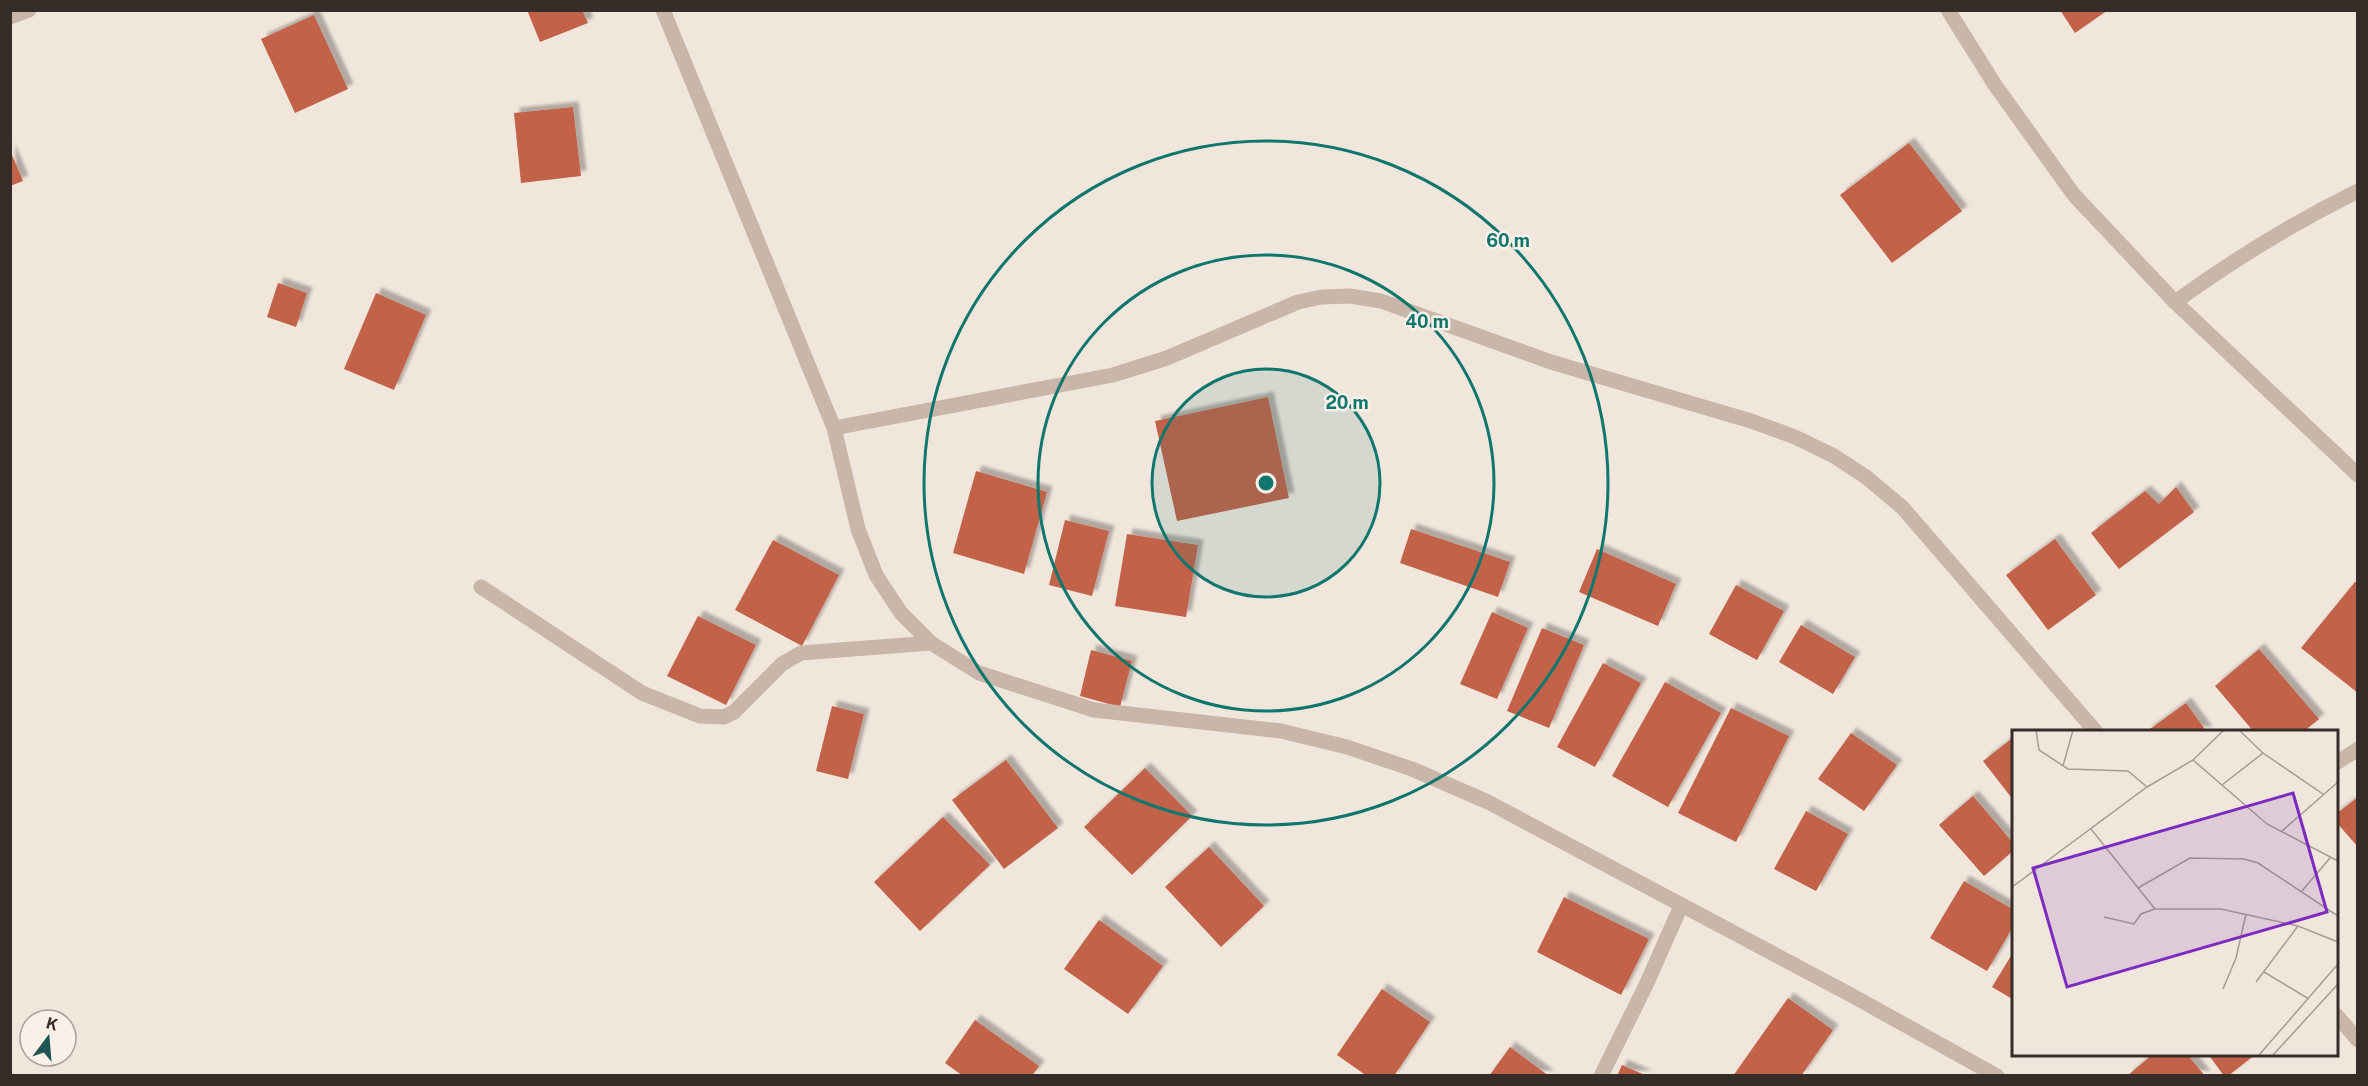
<svg xmlns="http://www.w3.org/2000/svg" width="2368" height="1086" font-family="'Public Sans',sans-serif">
<defs>
<filter id="shadow"><feDropShadow dx="5.5" dy="-5.5" stdDeviation="1.5" flood-color="#0004"/></filter>
</defs>
<rect width="100%" height="100%" fill="#f1e6dc"/>
<g fill="#c1624a" filter="url(#shadow)">
<path d="M527 10H582L588 23 540 42Z"/>
<path d="M2060 10H2108L2075 33Z"/>
<path d="M314 15 348 89 295 113 261 39Z"/>
<path d="M573 107 581 176 521 183 514 113Z"/>
<path d="M1909 143 1962 211 1892 263 1840 195Z"/>
<path d="M10 150 23 181 10 186Z"/>
<path d="M278 283 307 293 296 327 267 317Z"/>
<path d="M376 293 426 315 394 390 344 369Z"/>
<path d="M1268 397 1289 498 1177 521 1155 421Z"/>
<path d="M976 471 1047 492 1024 574 953 553Z"/>
<path d="M2176 487 2194 512 2119 569 2091 533 2145 491 2159 504Z"/>
<path d="M1065 520 1109 531 1092 596 1049 585Z"/>
<path d="M1411 529 1510 562 1498 597 1400 563Z"/>
<path d="M1127 534 1198 545 1186 617 1115 606Z"/>
<path d="M2055 539 2096 595 2048 630 2006 575Z"/>
<path d="M773 540 839 575 802 646 735 610Z"/>
<path d="M1597 549 1676 584 1658 626 1579 592Z"/>
<path d="M2355 582 2358 584V693L2301 648Z"/>
<path d="M1736 585 1784 611 1757 660 1709 634Z"/>
<path d="M1492 612 1528 628 1497 699 1460 684Z"/>
<path d="M698 616 756 645 726 705 667 676Z"/>
<path d="M1801 625 1855 657 1833 694 1779 662Z"/>
<path d="M1542 628 1584 645 1549 728 1507 711Z"/>
<path d="M2259 649 2319 719 2303 732H2254L2215 686Z"/>
<path d="M1091 650 1132 661 1120 707 1080 696Z"/>
<path d="M1603 663 1641 683 1595 767 1557 747Z"/>
<path d="M1665 682 1721 713 1668 807 1612 776Z"/>
<path d="M2186 703 2207 732H2146Z"/>
<path d="M832 706 864 714 848 779 816 771Z"/>
<path d="M1731 708 1789 736 1736 842 1678 813Z"/>
<path d="M1851 733 1897 765 1864 811 1818 779Z"/>
<path d="M2014 737V801L1983 761Z"/>
<path d="M1006 760 1058 828 1004 869 952 800Z"/>
<path d="M1145 768 1192 816 1132 875 1084 827Z"/>
<path d="M1973 796 2014 844V850L1984 876 1939 825Z"/>
<path d="M2358 797V847L2336 822V814Z"/>
<path d="M1806 811 1848 834 1816 891 1774 869Z"/>
<path d="M943 817 990 865 920 931 874 882Z"/>
<path d="M1209 847 1264 906 1221 947 1165 887Z"/>
<path d="M1964 881 2014 910V925L1987 971 1930 938Z"/>
<path d="M1564 897 1649 939 1621 995 1537 952Z"/>
<path d="M1099 920 1163 966 1128 1014 1064 969Z"/>
<path d="M2014 951V1000L1992 987Z"/>
<path d="M1382 989 1430 1022 1394 1076H1367L1337 1055Z"/>
<path d="M1788 998 1833 1030 1801 1076H1733Z"/>
<path d="M975 1020 1039 1066 1032 1076H963L945 1063Z"/>
<path d="M1510 1047 1549 1076H1489Z"/>
<path d="M2153 1054H2187L2205 1076H2127Z"/>
<path d="M2208 1054H2256L2228 1076H2224Z"/>
<path d="M1622 1065 1647 1076H1617Z"/>
</g>
<g fill="none" stroke-linecap="round" stroke-linejoin="round">
<path stroke="#c8b6a8" stroke-width="15" d="M481 587 642 693 700 716 724 717 734 712 782 664 801 653 931 643"/>
<g stroke="#c8b6a8" stroke-width="15">
<path d="M663 10 834 428 858 529 876 575 901 613 931 643 979 673 1094 710 1281 731 1347 747 1412 769 1488 802 1851 995 1997 1076"/>
<path d="M1948 10 1995 85 2074 195 2175 302 2358 475"/>
<path d="M10 17 29 10"/>
<path d="M2175 302C2233 260 2293 223 2358 191"/>
<path d="M834 428 1113 375 1167 358 1298 302 1322 297 1350 296 1381 301 1551 362 1751 421 1795 437 1834 456 1866 477 1903 508 2096 732"/>
<path d="M2336 763 2358 749"/>
<path d="M2336 1015 2358 1040"/>
<path d="M1601 1076 1646 985 1681 906"/>
</g>
</g>
<circle cx="1266" cy="483" r="114" fill="#0f766e" fill-opacity=".12"/>
<g fill="none" stroke="#0f766e" stroke-width="3">
<circle cx="1266" cy="483" r="114"/>
<circle cx="1266" cy="483" r="228"/>
<circle cx="1266" cy="483" r="342"/>
</g>
<g transform="translate(2012 730)">
<rect width="326" height="326" fill="#f1e6dc"/>
<path fill="none" stroke="#a69c94" stroke-width="1.5" d="M24 0 27 20 56 39 116 41 135 57M227 0 251 23 311 64M181 30 255 94 326 131M51 36 61 0M210 55 251 23M79 99 143 179H209L286 196 326 212M269 102 326 52M0 157 135 57 181 30 212 0M126 158 178 128 232 129 246 133 326 186M289 162 318 128M92 187 122 194 129 184 143 179M252 242 297 269M244 252 286 196M211 259 224 228 234 184M247 325 326 234M261 325 326 254"/>
<path fill="#7b2cbf" fill-opacity="0.15" stroke="#7b2cbf" stroke-width="3" d="M281 63 315 182 55 257 21 138Z"/>
<rect width="326" height="326" fill="none" stroke="#362c28" stroke-width="3"/>
</g>
<circle cx="1266" cy="483" r="9" fill="#0f766e" stroke="#f9f0e8" stroke-width="3"/>
<g font-size="18" text-anchor="middle" font-weight="bold" fill="#0f766e" stroke="#f9f0e8" stroke-width="5" stroke-linejoin="round" paint-order="stroke">
<text x="1508" y="247">60 m</text>
<text x="1427" y="328">40 m</text>
<text x="1347" y="409">20 m</text>
</g>
<rect width="2368" height="1086" fill="none" stroke="#362c28" stroke-width="24"/>
<g transform="translate(48 1038) rotate(16)"><circle r="28" fill="#f9f0e8" stroke="#aba29b" stroke-width="1.5"/>
<path d="M0-4.5L10 22L0 15L-10 22Z" fill="#1f5455"/>
<text y="-9" font-size="16" font-weight="bold" text-anchor="middle" fill="#362c28">K</text>
</g>
</svg>
